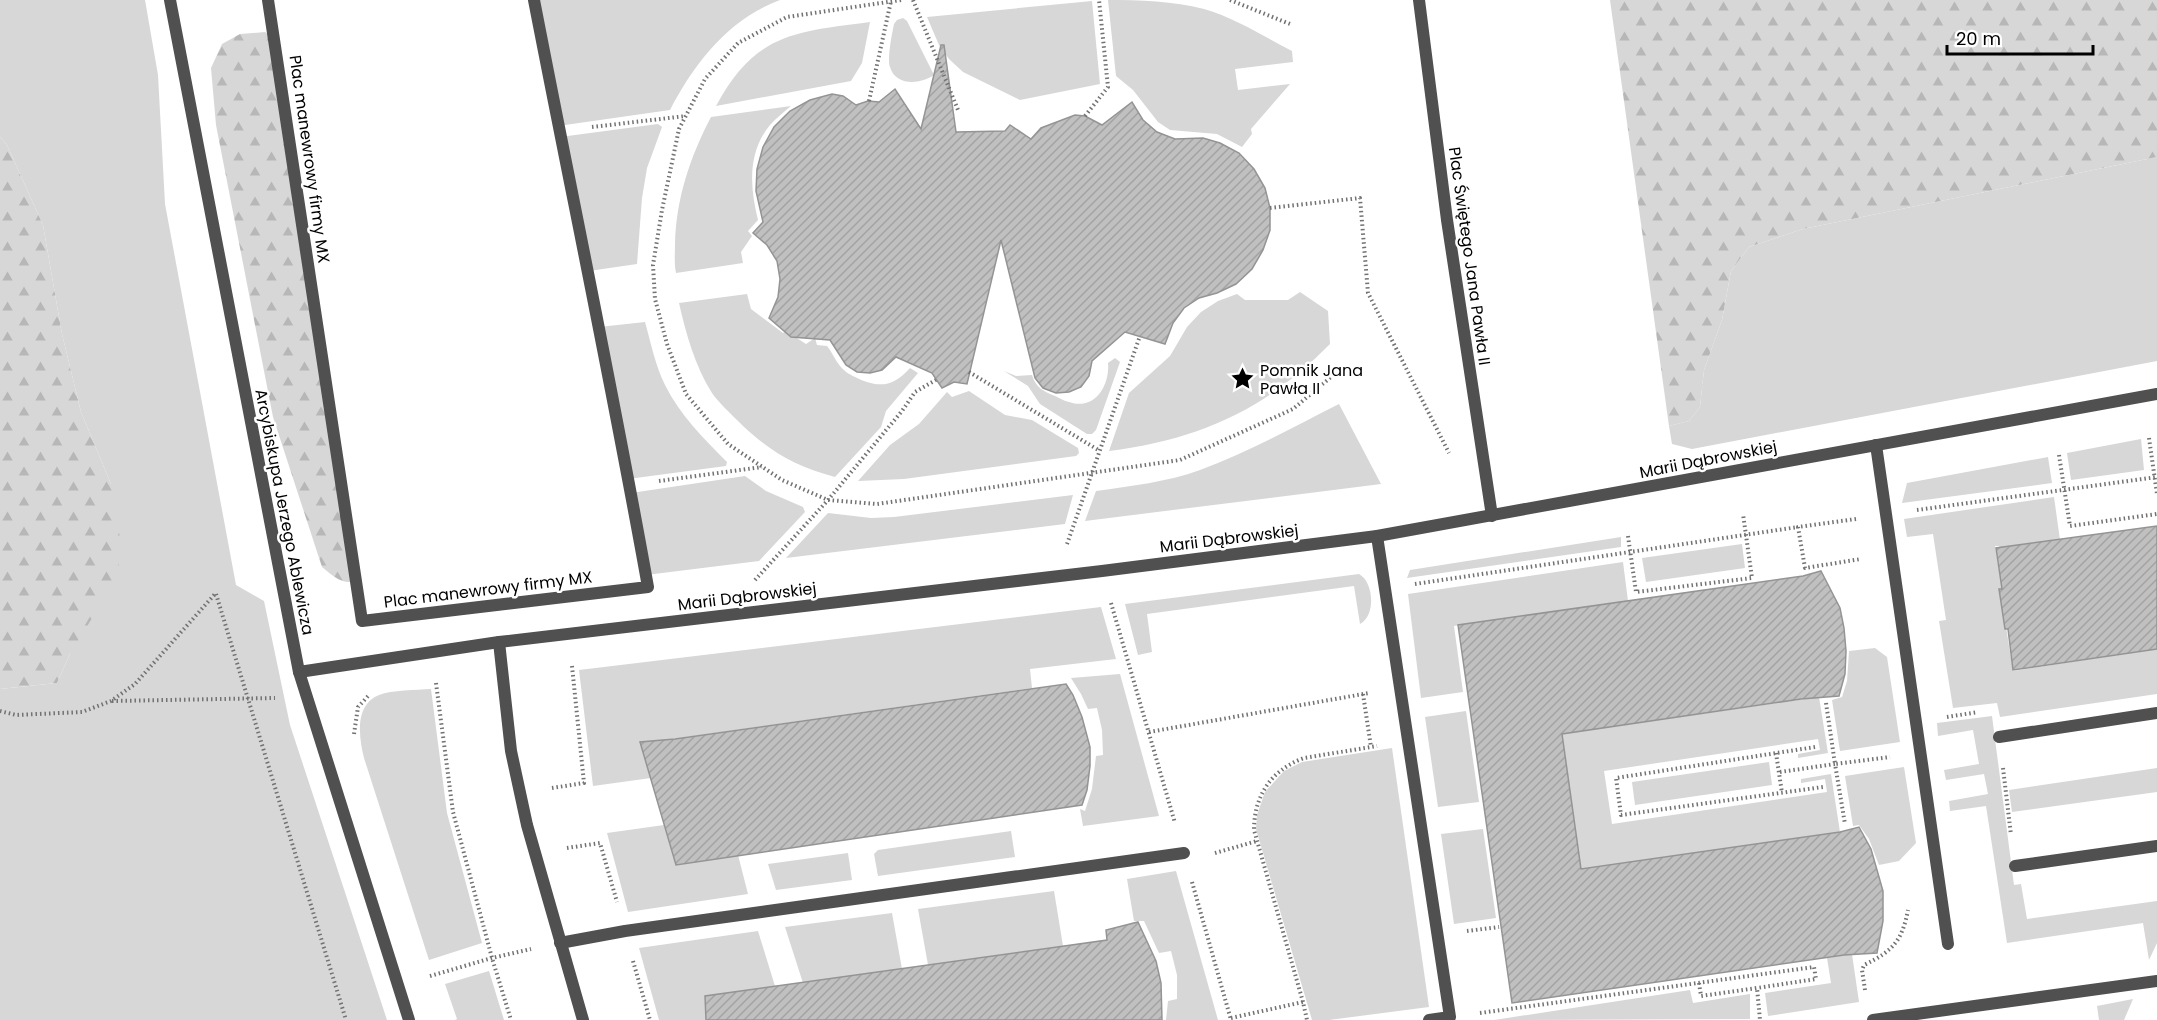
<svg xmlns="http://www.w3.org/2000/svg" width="2157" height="1020" font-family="Poppins,sans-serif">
<defs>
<pattern id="forest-firs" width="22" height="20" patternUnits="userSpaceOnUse" patternTransform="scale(1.5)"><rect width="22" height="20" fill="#d7d7d7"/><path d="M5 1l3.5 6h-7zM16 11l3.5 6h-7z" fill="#b7b7b7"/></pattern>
<pattern id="building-hatch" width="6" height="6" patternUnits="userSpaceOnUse" patternTransform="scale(1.5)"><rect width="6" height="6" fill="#c0c0c0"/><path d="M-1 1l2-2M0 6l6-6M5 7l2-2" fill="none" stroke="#a3a3a3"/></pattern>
</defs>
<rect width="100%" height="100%" fill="#fff"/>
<g fill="#d7d7d7">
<path d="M0 0H145L158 75 165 204 236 585 264 601 290 725 387 1020H0V689L57 683 70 654 111 484 81 412 62 334 43 225 7 145 0 137Z"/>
<path d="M534 0H780C729 19 695 62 670 110L558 126Z"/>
<path d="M1108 0C1140 0 1173 1 1204 9 1235 18 1263 36 1292 51L1293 62 1235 69 1238 90 1290 84 1251 129 1252 134 1242 147 1217 134 1170 130 1158 122 1133 90 1116 76Z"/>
<path d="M1092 1 1100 84 1020 100 963 72 949 59 939 45 927 17Z"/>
<path d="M903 18 907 21 934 75C921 84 896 87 890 67 887 58 892 34 894 24L897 20Z"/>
<path d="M870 22 862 63 851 81 716 106C755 33 795 32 870 22Z"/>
<path d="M791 106C784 112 776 118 770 125 747 153 750 188 758 220L748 231 752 236 741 252 743 263 676 273C674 263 675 254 675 244 676 199 690 157 711 117Z"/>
<path d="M658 124 662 127 647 168 642 198 637 264 589 271 560 137Z"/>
<path d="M2157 157V361L1692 449 1672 444 1669 426 1689 421 1700 407 1704 370 1722 320 1731 271 1749 247 1803 229Z"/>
<path d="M1300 292 1328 311 1330 344C1265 410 1200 439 1109 451L1129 393 1170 356 1187 327 1201 312 1218 301 1237 294 1245 300H1288Z"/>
<path d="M747 294 751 309 783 333 786 331 806 344 815 338 817 345 827 346C832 352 835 360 840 366 845 372 849 374 855 377 878 388 892 388 910 368L918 373 886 411 881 427 835 477C793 466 767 450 737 420 729 412 719 403 712 393 695 366 686 334 679 303Z"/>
<path d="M645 322C651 343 655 365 665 385 680 415 703 438 727 462L726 466 628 479 599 327Z"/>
<path d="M1115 358 1120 362 1096 430 1092 434H1087L1040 404 1028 386 1004 371 1016 376 1032 375C1036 388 1043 391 1055 396 1060 398 1064 401 1069 402 1095 411 1110 385 1108 363Z"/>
<path d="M969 391 1005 415 1032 420 1078 448 1079 453 1076 456 904 479 858 481 890 445 919 424 947 392 952 397Z"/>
<path d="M1339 404 1381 484 1085 521 1096 491C1131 486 1167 482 1200 470 1249 452 1293 427 1339 404Z"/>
<path d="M2141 439 2144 470 2071 480 2067 453Z"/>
<path d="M2048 457 2052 483 1902 503 1907 483Z"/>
<path d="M745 476 766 491 803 507 805 512 759 561 646 575 631 493Z"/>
<path d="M1073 495 1065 524 786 558 828 513 871 518 894 517Z"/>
<path d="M2054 497 2060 540 2000 548 1999 546H1995L2002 589H2000L2013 671 2157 649V694L2000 717 1997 703 1953 708 1939 621 1946 620 1933 534 1907 537 1904 519Z"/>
<path d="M1621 537V547L1407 578 1410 570Z"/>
<path d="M1742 544 1745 568 1646 582 1642 558Z"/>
<path d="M1623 562 1628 601 1454 626 1463 692 1421 698 1408 594Z"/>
<path d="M1359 574C1374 582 1376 616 1360 624L1354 586 1147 614 1152 652 1138 655 1125 604Z"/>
<path d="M1101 607 1116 659 1030 669 1032 688 644 743 641 741 651 778 593 786 579 670Z"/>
<path d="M1875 648 1887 657 1900 742 1840 751 1832 700 1842 697 1847 681 1849 651Z"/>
<path d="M1120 674 1159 816 1083 826 1080 809 1085 811 1092 789 1096 756 1103 755 1102 730 1097 708 1088 709 1081 694 1071 678Z"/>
<path d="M431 689 447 813 482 943 429 960 364 758C359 738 354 705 379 695 392 690 416 690 431 689Z"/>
<path d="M1819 697 1828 753 1798 758V754L1820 750 1818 739 1604 771 1612 824 1827 792 1825 779 1801 783V779L1831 774 1840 832 1581 869 1562 734Z"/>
<path d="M1466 711 1479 802 1438 807 1425 717Z"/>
<path d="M1992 716 2014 885 2021 884 2027 919 2157 901V943L2149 960 2143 923 2007 943 1986 806 1950 811 1949 801 1988 794 1984 774 1946 780 1944 770 1979 764 1973 730 1938 736 1937 723Z"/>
<path d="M1392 748 1429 1007 1329 1020H1312L1256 829 1257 815 1265 792 1284 771 1302 762Z"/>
<path d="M1769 762 1772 785 1635 805 1632 782Z"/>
<path d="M1904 767 1916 843 1899 861 1879 865 1869 839 1859 825 1853 826 1845 776Z"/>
<path d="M2157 768V792L2012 812 2009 790Z"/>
<path d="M664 825 676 865 738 855 748 894 628 912 607 833Z"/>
<path d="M1483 829 1496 918 1454 924 1441 834Z"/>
<path d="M1011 831 1015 857 878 876 874 854 878 850Z"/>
<path d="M848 853 852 880 776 890 768 864Z"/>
<path d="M1176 871 1218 1020H1166L1168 1001 1177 999V975L1171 951 1159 953 1144 921H1134L1127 879Z"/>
<path d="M1054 891 1063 946 928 965 918 909Z"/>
<path d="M892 913 902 969 803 983 785 927Z"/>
<path d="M758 931 775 986 721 1020H659L639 948Z"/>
<path d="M1852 954 1859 1002 1768 1016 1765 993 1831 983 1827 958Z"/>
<path d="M489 971 504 1020H455L457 1019 445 984Z"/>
<path d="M1690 990 1693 1003 1750 994V1019L1494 1020Z"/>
<path d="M2133 999 2124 1020H2099L2097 1006Z"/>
</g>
<g fill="url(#forest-firs)">
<path d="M1610 0H2157V157L1803 229 1749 247 1731 271 1722 320 1704 370 1700 407 1689 421 1669 426Z"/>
<path d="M265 32 276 40 356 581C342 585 333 576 322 567L273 417 216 125 211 68 222 44 240 34Z"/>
<path d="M0 137 7 145 43 225 62 334 81 412 111 484 120 538 118 576 70 654 57 683 0 689Z"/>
</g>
<g fill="url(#building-hatch)" stroke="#949494" stroke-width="1.5">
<path d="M941 45H944L956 132 1005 131 1010 125 1031 139 1041 128 1075 115 1085 116 1102 125 1132 102 1143 120 1157 132 1175 139 1203 138 1220 143 1239 153 1254 169 1265 188 1270 208V230L1263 250 1252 269 1236 284 1217 293 1199 298 1184 308 1173 323 1165 344 1125 332 1092 361 1089 376 1081 387 1069 392 1056 393 1043 388 1035 378 1001 240 967 384 954 382 942 388 932 373 896 357 882 370 870 373 857 372 846 365 830 340 791 337 769 318 778 297 780 279 777 261 767 245 753 233 763 222 756 191 757 169 763 147 774 127 790 111 810 100 832 94 843 96 856 105 868 101 879 102 895 89 921 129Z"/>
<path d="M2157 526V649L2013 670 2008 629H2005L1999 589H2002L1996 548Z"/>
<path d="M1821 571 1840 608 1844 628 1846 651 1845 674 1839 696 1801 699 1562 734 1581 869 1840 832 1859 827 1871 849 1883 891V921L1877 953 1844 955 1512 1003 1458 625 1803 576Z"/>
<path d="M1066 684 1073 695 1082 717 1090 747V766L1087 790 1082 805 676 865 640 742 675 739Z"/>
<path d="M1138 922 1156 961 1161 983 1162 1020H706L705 996 1107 940 1106 930Z"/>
</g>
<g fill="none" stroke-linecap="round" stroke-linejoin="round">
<g stroke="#727272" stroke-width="4" stroke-dasharray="1.5 3" stroke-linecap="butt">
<path d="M901 0 787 17 738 43 705 79 679 129 662 210 653 265 655 299 667 344 686 394 728 444 782 480 828 500 877 504 1180 460 1293 409 1331 377"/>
<path d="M913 0 958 110"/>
<path d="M1230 0 1290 24"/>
<path d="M869 101 891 1"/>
<path d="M1085 116 1108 87 1099 0"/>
<path d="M592 127 686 116"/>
<path d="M1270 208 1360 198 1368 293 1449 453"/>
<path d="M969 372 1100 451"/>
<path d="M2149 438 2157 494"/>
<path d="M2059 455 2070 526 2157 514"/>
<path d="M659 481 762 467"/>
<path d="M1917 510 2157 477"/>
<path d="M1856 519 1798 527 1805 568 1861 559"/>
<path d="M1628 536 1636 592 1752 578 1743 514"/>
<path d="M1067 544 1140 336"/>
<path d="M755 580 828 500 902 411 915 392 936 380"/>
<path d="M1415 584 1798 527"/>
<path d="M216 594 346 1020"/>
<path d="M1111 603 1175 823"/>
<path d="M436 683 453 812 492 958 511 1020"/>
<path d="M1363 694 1371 747"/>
<path d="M112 701 275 698"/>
<path d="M1826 703 1835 764 1890 757"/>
<path d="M0 711 16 715 82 712 111 701 135 684 215 594"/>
<path d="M1947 717 1978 712"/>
<path d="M1149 732 1369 693"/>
<path d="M354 734 358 707 369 695"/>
<path d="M1815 747 1616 778 1621 815 1823 787"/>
<path d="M1776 753 1782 793"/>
<path d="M2003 768 2011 835"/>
<path d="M1780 772 1835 764 1845 824"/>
<path d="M552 788 584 783 572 666"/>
<path d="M567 848 600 843 617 902"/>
<path d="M1215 853 1257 841"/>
<path d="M1192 882 1231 1020"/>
<path d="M1467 931 1499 927"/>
<path d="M633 961 650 1020"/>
<path d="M430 976 492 958 531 949"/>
<path d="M1699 983 1701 996 1757 988 1760 1020"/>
<path d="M1865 990 1862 970 1864 965C1893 951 1902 941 1908 910"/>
<path d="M1303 1002 1254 830C1254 796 1271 770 1304 758L1377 746"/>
<path d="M1480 1013 1814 967 1816 979 1757 988"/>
<path d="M1231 1018 1303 1002 1307 1020"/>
</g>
<g stroke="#505050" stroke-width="12">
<path d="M268 0 362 621 648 587C613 391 572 196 534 0"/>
<path d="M1377 536 1450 1017 1429 1020"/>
<path d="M2015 866 2157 846"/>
</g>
<g stroke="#505050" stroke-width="12">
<path d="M170 0 299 672 409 1020"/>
<path d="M1419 0 1447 220 1492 516"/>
<path d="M1876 445 1948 944"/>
<path d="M499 642 511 751 527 825 583 1020"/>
<path d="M299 672 499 642 1102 571 1377 536 2157 394"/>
<path d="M1999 737 2157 713"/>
<path d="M560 943 625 931 1184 853"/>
<path d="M1873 1020 2157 981"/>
</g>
</g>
<defs>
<symbol id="sight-bare" viewBox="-9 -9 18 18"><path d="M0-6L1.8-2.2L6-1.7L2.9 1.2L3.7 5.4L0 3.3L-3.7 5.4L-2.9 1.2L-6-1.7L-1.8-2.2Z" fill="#000" stroke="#fff" stroke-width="2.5" paint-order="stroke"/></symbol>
</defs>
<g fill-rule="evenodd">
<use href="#sight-bare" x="1226" y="362" width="33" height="33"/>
</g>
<g text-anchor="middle" stroke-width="5" stroke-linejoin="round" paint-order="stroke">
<g font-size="16" fill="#000" stroke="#fff">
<text transform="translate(310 159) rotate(82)" y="6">Plac manewrowy firmy MX</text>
<text transform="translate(1470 256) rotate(82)" y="6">Plac Świętego Jana Pawła II</text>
<text transform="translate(1708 459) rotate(-11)" y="6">Marii Dąbrowskiej</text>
<text transform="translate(285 512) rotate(79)" y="6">Arcybiskupa Jerzego Ablewicza</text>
<text transform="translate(1229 538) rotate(-7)" y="6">Marii Dąbrowskiej</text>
<text transform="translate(488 589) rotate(-7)" y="6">Plac manewrowy firmy MX</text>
<text transform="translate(747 596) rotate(-7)" y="6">Marii Dąbrowskiej</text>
</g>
<g font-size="16" fill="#000" stroke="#fff" text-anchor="start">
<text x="1260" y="376">Pomnik Jana<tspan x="1260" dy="18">Pawła II</tspan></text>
</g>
</g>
<path d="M1947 45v9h146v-9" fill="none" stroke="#000000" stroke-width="3"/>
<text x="1956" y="45" font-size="18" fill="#000000" stroke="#ffffff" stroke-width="4.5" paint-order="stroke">20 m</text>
</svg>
